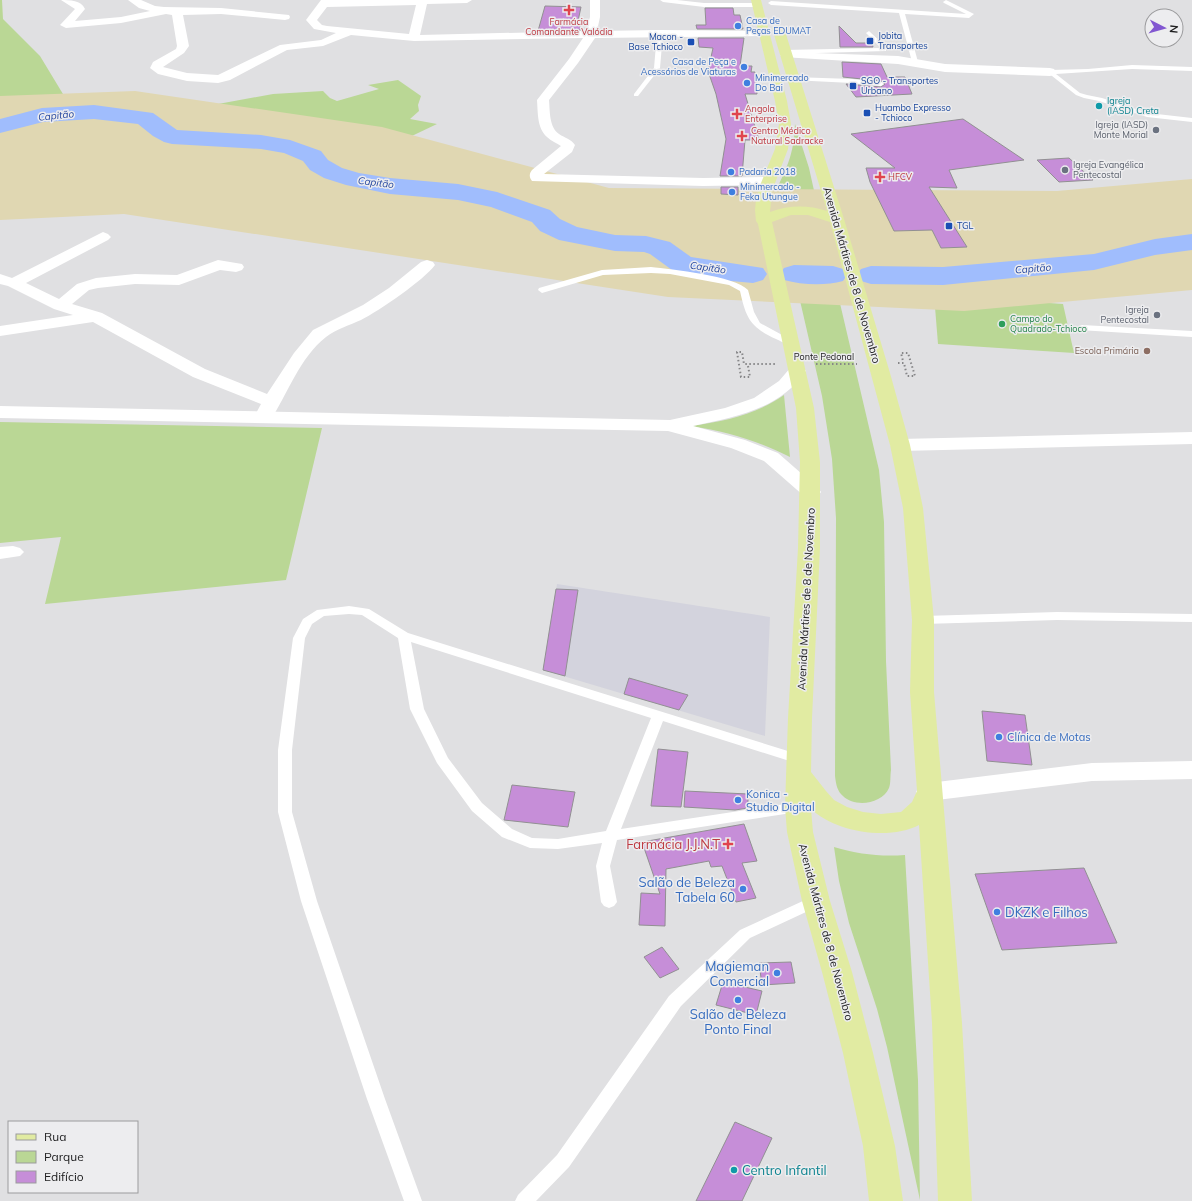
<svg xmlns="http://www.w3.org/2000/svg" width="1192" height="1201" font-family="Mulish,sans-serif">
<rect width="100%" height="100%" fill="#e0e0e2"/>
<path fill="#d3d3dd" d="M557 584 770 617 765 736 543 670Z"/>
<g fill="#bad795">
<path d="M0 0H2L3 19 40 56 66 99 218 104 273 94 323 91 330 98 337 101 379 89 368 85 398 80 421 96 418 105 419 111 410 119 437 124 395 144 0 132Z"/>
<path d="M795 124 809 168 817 204 773 197C786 169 794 156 795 124Z"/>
<path d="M792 266 835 282 879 470 884 522 886 661 891 770C890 776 891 783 889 788 882 804 855 808 843 796 837 791 836 784 835 776L836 518 832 459 822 396Z"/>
<path d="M934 295 1063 304 1074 353 938 344Z"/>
<path d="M784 395 790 457C756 440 728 432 691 426 727 420 753 416 784 395Z"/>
<path d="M0 422 322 428 286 580 45 604 61 537 0 543Z"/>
<path d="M834 847C858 854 880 857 905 855L918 1080 920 1200 887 1047 877 1009 849 923 839 881Z"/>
</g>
<path fill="#e0d7b2" d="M135 91 382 127 609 188 1057 191 1192 179V290L964 311 668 297 124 214 0 220V96Z"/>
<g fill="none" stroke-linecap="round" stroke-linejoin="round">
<g fill="#a0bdfd" fill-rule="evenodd">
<path d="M94 105 153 113 177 130 261 135 290 140 321 151 328 160 342 168 359 173 390 178 458 184 497 192 550 210 560 219 577 227 615 235 646 236 670 242 691 257 763 268 767 274 763 280 753 283 720 280 682 273 672 270 650 254 644 252 615 251 559 240 540 231 532 222 491 207 458 200 390 194 346 185 324 178 310 170 303 161 284 153 261 149 172 144 164 142 153 136 138 124 94 119 43 122 0 133V119L42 108Z"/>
<path d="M1192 234V250L1155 255 1094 270 943 285 871 284 861 281 857 275 861 269 871 266 943 267 1094 254 1155 239Z"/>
<path d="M794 265 833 266 843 269 847 275 843 281C825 286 802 285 784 280L780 274 784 268Z"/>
</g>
</g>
<g fill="#c68ed8" stroke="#919092">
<path d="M545 6 581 7 578 21 581 30 538 31Z"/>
<path d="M705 8H733L734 15H740L743 29H697L696 25H706Z"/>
<path d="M839 26 856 43H872L873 47H840Z"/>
<path d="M698 38H744L740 66H752L751 72H755L757 94H745L759 140H745L742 176H720L726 139 716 94 708 71 713 48 699 47Z"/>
<path d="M842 62 881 64 887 77H905L912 94 856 97 846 84 881 87 885 84 881 81 843 77Z"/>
<path d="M963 119 1024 160 949 170 957 188 929 187 967 247 941 248 932 230 894 231 870 182 866 168H895L851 134Z"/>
<path d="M1069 158 1093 180 1059 182 1037 160Z"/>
<path d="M721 187H738V195L721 194Z"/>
<path d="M556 589 578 590 565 676 543 670Z"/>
<path d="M629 678 688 695 679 710 624 694Z"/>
<path d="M982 711 1025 715 1032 765 987 761Z"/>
<path d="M658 749 688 752 681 807 651 806Z"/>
<path d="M512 785 575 792 568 827 504 820Z"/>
<path d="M685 791 748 794V808L735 810 684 807Z"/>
<path d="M744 824 757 861 742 863 756 898 736 902 722 866 711 867 709 861 666 869 665 926 639 925 641 893 660 894 642 842Z"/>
<path d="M1084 868 1117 943 1002 950 975 874Z"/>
<path d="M662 947 679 969 660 978 644 957Z"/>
<path d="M791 962 795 983 762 985 759 963Z"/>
<path d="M723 982 762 991 756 1015 716 1005Z"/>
<path d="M735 1122 772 1138 742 1201H696Z"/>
</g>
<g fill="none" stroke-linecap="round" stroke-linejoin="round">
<g stroke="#868688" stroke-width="2" stroke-dasharray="1.5 2.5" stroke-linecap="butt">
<path d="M898 363H904L907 376H915L908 353H901L903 361"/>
<path d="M816 364H857"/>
<path d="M748 366 750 377H741L737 352H742L744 364H775"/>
</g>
<g fill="#fff" fill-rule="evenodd">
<path d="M660 0H677L704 3H757L760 5 757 7H704L663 2Z"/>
<path d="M946 0 974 14 969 18 905 14 918 62 915 64 912 62 899 13 771 5 768 3 771 1 966 14 944 3 943 2Z"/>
<path d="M660 31 663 33 660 68 638 96H634V94L654 68 657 33Z"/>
<path d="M869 31 886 47V51L784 54 781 52 784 50 881 48 866 33Z"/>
<path d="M1132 65 1192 67V71L1132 69 1056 74 1080 93 1087 95 1102 98 1148 113 1192 118V122L1147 117 1099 101 1084 98 1076 95 1047 72 1050 70 1088 69Z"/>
<path d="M793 77 852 79 881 82 884 84 881 86 852 83 791 80 790 79Z"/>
<path d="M651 267C671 269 735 276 748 290L754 312 760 323 795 342 793 344C787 346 781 341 776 339 750 327 746 318 740 291L729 285 670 274 651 273 603 275 542 293 538 290 539 288 602 270Z"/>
<path d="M1082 325 1192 331V337L1079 330 1077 328 1079 326Z"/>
<path d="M349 606 369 609 408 633 804 756 806 759 804 762 799 764 663 721 621 829 798 802 803 803 805 807 803 811 798 812 617 840 610 866 617 902 614 906 609 908 604 906 601 902 596 866 602 843 558 849 530 848 502 837 472 811 437 763 410 709 398 638 362 615 349 614 324 616 312 624 305 638 292 750V812L317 901 385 1099 422 1201H404L367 1099 301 901 278 812V750L293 638 303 619 317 610ZM411 642 651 718 606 831 558 839 532 838 512 829 482 803 448 758 424 709Z"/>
<path d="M1057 612 1192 614V622L1057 620 923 624 919 623 917 620 919 617 923 616Z"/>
<path d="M816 895 821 897 824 901 821 905 750 938 681 1006 569 1167 536 1201H515L518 1195 557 1155 669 996 740 930Z"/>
</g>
<g fill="#fff" fill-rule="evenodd">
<path d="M61 0C70 0 81 0 85 9L75 21 121 17 150 11 139 8 128 0H141L155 6 164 7 221 8 289 15 290 17 289 19 285 20 221 14 183 15 189 46 184 53 163 67 187 73 218 75 280 45 321 40 336 33 314 29 306 20 321 0H472L467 3 427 4 420 35 586 31 590 17V0H600V17L597 31 660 30 769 31 771 33 765 36 595 38 578 63 549 100C550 111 549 127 559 134 565 138 571 139 575 145L572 152 544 174 703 178 767 177 772 178 774 181 772 184 767 185 703 186 532 181C529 177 529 174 532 170L561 146C557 143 551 141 547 137 537 128 538 113 537 100L569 59 583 38 414 41 351 35 323 46 287 50 230 80 218 83 187 81 158 74 150 68 153 62 176 49 177 46 172 15 166 14 121 23 66 28 60 25 75 9ZM416 5 409 34 327 26 322 25 317 20 327 7Z"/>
<path d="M786 52 898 56 945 64 1050 68 1054 69 1056 72 1054 75 1050 76 945 72 898 64 782 57 780 55 782 53Z"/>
<path d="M103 232 108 234 111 237 108 240 26 283 59 299 77 284 96 278 135 274 177 275 218 260 242 264 244 267 242 270 236 272 220 270 179 285 135 284 98 288 89 290 72 304 102 313 205 369 267 394 294 353 313 330 363 305 389 288 421 262 427 260 433 262 435 265C424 280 379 311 361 320 350 325 336 329 326 337 300 357 287 395 270 421L263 423 256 421 254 417 261 404 193 377 93 322 0 336V326L73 315 54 309 8 286 0 284V274L12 278Z"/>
<path d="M1192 432V444L900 451 893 449 890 445 893 441 900 439Z"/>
<path d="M13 546 20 548 24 552 20 556 0 559V547Z"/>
<path d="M1192 761V779L1092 781 929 801 920 799 916 792 920 785 929 783 1092 763Z"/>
</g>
<path fill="#fff" fill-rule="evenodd" d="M797 366 803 367 806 371C780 409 736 417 693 426L745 440 778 453 818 488 821 492 818 496 811 498 804 496 764 461 731 448 668 431 0 418V406L670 420 725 408 754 398 779 381 791 367Z"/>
<path fill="#e1eba2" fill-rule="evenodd" d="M751 0H761L787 101 791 124 788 149 772 191 770 212C790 205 807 205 827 211L772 28 778 25 784 28 844 219 890 373 910 445 923 508 934 620V692L962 1023 972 1201H938L932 1023 919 825C889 841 835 832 811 809L813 832 830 901 852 972 873 1053 895 1146 903 1201H869L863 1146 843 1053 822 972 802 901 787 832 785 807 788 718 798 548 800 462 796 408 758 224 756 221 755 210 756 200 761 183 775 149 779 124 775 101ZM791 215H808L830 222 890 445 903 508 912 620 910 692 917 791 912 802 901 812 881 814 863 812 847 807 834 800 826 791 811 772 812 718 820 548V462L814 408 772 222Z"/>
</g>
<g fill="#e0444e" stroke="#ededef" stroke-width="1.5">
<path d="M567 4h4v4h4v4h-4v4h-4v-4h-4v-4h4z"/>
<path d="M735 108h4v4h4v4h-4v4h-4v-4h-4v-4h4z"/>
<path d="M740 130h4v4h4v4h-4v4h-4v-4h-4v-4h4z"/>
<path d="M878 171h4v4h4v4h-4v4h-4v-4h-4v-4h4z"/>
<path d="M726 838h4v4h4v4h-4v4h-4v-4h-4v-4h4z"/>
</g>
<g fill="#3f7fe0" stroke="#ededef" stroke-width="1.5">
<circle cx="738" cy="26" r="4"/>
<circle cx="744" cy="67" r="4"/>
<circle cx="747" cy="83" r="4"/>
<circle cx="731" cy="172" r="4"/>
<circle cx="732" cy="192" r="4"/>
<circle cx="999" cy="737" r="4"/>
<circle cx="738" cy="800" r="4"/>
<circle cx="743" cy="889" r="4"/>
<circle cx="997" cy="912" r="4"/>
<circle cx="777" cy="973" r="4"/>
<circle cx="738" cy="1000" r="4"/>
</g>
<g fill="#1a4fb4" stroke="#ededef" stroke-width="1.5">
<rect x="866" y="37" width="8" height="8" rx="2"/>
<rect x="687" y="38" width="8" height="8" rx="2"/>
<rect x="849" y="82" width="8" height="8" rx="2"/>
<rect x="863" y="109" width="8" height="8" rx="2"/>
<rect x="945" y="222" width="8" height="8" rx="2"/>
</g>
<g fill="#0f9aa8" stroke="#ededef" stroke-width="1.5">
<circle cx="1099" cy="106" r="4"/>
<circle cx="734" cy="1170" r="4"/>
</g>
<g fill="#6b7280" stroke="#ededef" stroke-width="1.5">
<circle cx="1156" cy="130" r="4"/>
<circle cx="1065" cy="170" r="4"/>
<circle cx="1157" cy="315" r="4"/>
</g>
<circle fill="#2e9e5b" stroke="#ededef" stroke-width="1.5" cx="1002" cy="324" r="4"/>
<circle fill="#8d6e63" stroke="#ededef" stroke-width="1.5" cx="1147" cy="351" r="4"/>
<g text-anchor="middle" stroke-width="3" stroke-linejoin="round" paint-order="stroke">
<g font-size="9" fill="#366cbe" stroke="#ededef" text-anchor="start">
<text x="746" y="24">Casa de<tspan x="746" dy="10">Peças EDUMAT</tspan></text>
<text x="736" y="65" text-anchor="end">Casa de Peça e<tspan x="736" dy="10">Acessórios de Viaturas</tspan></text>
<text x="755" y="81">Minimercado<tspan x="755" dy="10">Do Bai</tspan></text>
<text x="739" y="175">Padaria 2018</text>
<text x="740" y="190">Minimercado -<tspan x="740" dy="10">Feka Utungue</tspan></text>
</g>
<g font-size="9" fill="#be3a42" stroke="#ededef" text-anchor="start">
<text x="569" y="25" text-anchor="middle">Farmácia<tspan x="569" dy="10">Comandante Valódia</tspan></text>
<text x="745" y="112">Angola<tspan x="745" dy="10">Enterprise</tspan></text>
<text x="751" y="134">Centro Médico<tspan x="751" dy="10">Natural Sadracke</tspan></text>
<text x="888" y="180">HFCV</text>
</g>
<g font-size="9" fill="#164399" stroke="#ededef" text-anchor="start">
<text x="878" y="39">Jobita<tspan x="878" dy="10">Transportes</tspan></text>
<text x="683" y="40" text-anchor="end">Macon -<tspan x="683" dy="10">Base Tchioco</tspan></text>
<text x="861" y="84">SGO - Transportes<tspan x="861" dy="10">Urbano</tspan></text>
<text x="875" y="111">Huambo Expresso<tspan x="875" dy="10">- Tchioco</tspan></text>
<text x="957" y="229">TGL</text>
</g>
<g font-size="9" fill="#0d838f" stroke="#ededef" text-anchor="start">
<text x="1107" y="104">Igreja<tspan x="1107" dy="10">(IASD) Creta</tspan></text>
</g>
<g font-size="9" fill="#5b616d" stroke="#ededef" text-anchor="end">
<text x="1148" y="128">Igreja (IASD)<tspan x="1148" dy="10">Monte Morial</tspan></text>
<text x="1073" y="168" text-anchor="start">Igreja Evangélica<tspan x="1073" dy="10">Pentecostal</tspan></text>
<text x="1149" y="313">Igreja<tspan x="1149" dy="10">Pentecostal</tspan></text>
</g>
<g font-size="9" fill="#27864d" stroke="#ededef" text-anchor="start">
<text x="1010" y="322">Campo do<tspan x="1010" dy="10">Quadrado-Tchioco</tspan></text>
</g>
<g font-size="9" fill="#785e54" stroke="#ededef" text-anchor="end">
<text x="1139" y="354">Escola Primária</text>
</g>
<g font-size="9" fill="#212122" stroke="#ededef">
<text x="824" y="360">Ponte Pedonal</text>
</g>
<g font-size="10" font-style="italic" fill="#2547a0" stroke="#ededef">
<text transform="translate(56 115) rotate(-6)" y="4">Capitão</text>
<text transform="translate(376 182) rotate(7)" y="4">Capitão</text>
<text transform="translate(708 267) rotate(8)" y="4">Capitão</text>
<text transform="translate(1033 268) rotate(-5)" y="4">Capitão</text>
</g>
<g font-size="11" fill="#212122" stroke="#ededef">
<text transform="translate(852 275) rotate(74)" y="4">Avenida Mártires de 8 de Novembro</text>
<text transform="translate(806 599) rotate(-87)" y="4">Avenida Mártires de 8 de Novembro</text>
<text transform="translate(826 932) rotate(75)" y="4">Avenida Mártires de 8 de Novembro</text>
</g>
<g font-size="11" fill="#366cbe" stroke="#ededef" text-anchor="start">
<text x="1007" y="741">Clínica de Motas</text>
<text x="746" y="798">Konica -<tspan x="746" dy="13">Studio Digital</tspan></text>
</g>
<g font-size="13" fill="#be3a42" stroke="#ededef" text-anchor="end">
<text x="720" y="849">Farmácia J.J.N.T</text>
</g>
<g font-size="13" fill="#366cbe" stroke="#ededef" text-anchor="end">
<text x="735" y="887">Salão de Beleza<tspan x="735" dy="15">Tabela 60</tspan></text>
<text x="1005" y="917" text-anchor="start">DKZK e Filhos</text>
<text x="769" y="971">Magieman<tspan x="769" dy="15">Comercial</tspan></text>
<text x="738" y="1019" text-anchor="middle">Salão de Beleza<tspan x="738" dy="15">Ponto Final</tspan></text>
</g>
<g font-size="13" fill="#0d838f" stroke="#ededef" text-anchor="start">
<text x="742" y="1175">Centro Infantil</text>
</g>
</g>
<rect x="8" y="1121" width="130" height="72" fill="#ededef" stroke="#9b9b9d"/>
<rect x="16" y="1134" width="20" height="6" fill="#e1eba2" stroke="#9b9b9d"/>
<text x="44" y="1141" font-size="12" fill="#212122">Rua</text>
<rect x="16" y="1151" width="20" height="12" fill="#bad795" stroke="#9b9b9d"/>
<text x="44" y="1161" font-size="12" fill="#212122">Parque</text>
<rect x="16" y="1171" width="20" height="12" fill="#c68ed8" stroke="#9b9b9d"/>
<text x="44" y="1181" font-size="12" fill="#212122">Edifício</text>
<g transform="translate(1164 28) rotate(96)"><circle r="19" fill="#ededef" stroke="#9b9b9d"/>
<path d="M0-3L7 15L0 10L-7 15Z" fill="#8257d1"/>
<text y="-6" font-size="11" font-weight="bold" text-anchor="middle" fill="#212122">N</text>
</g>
</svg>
